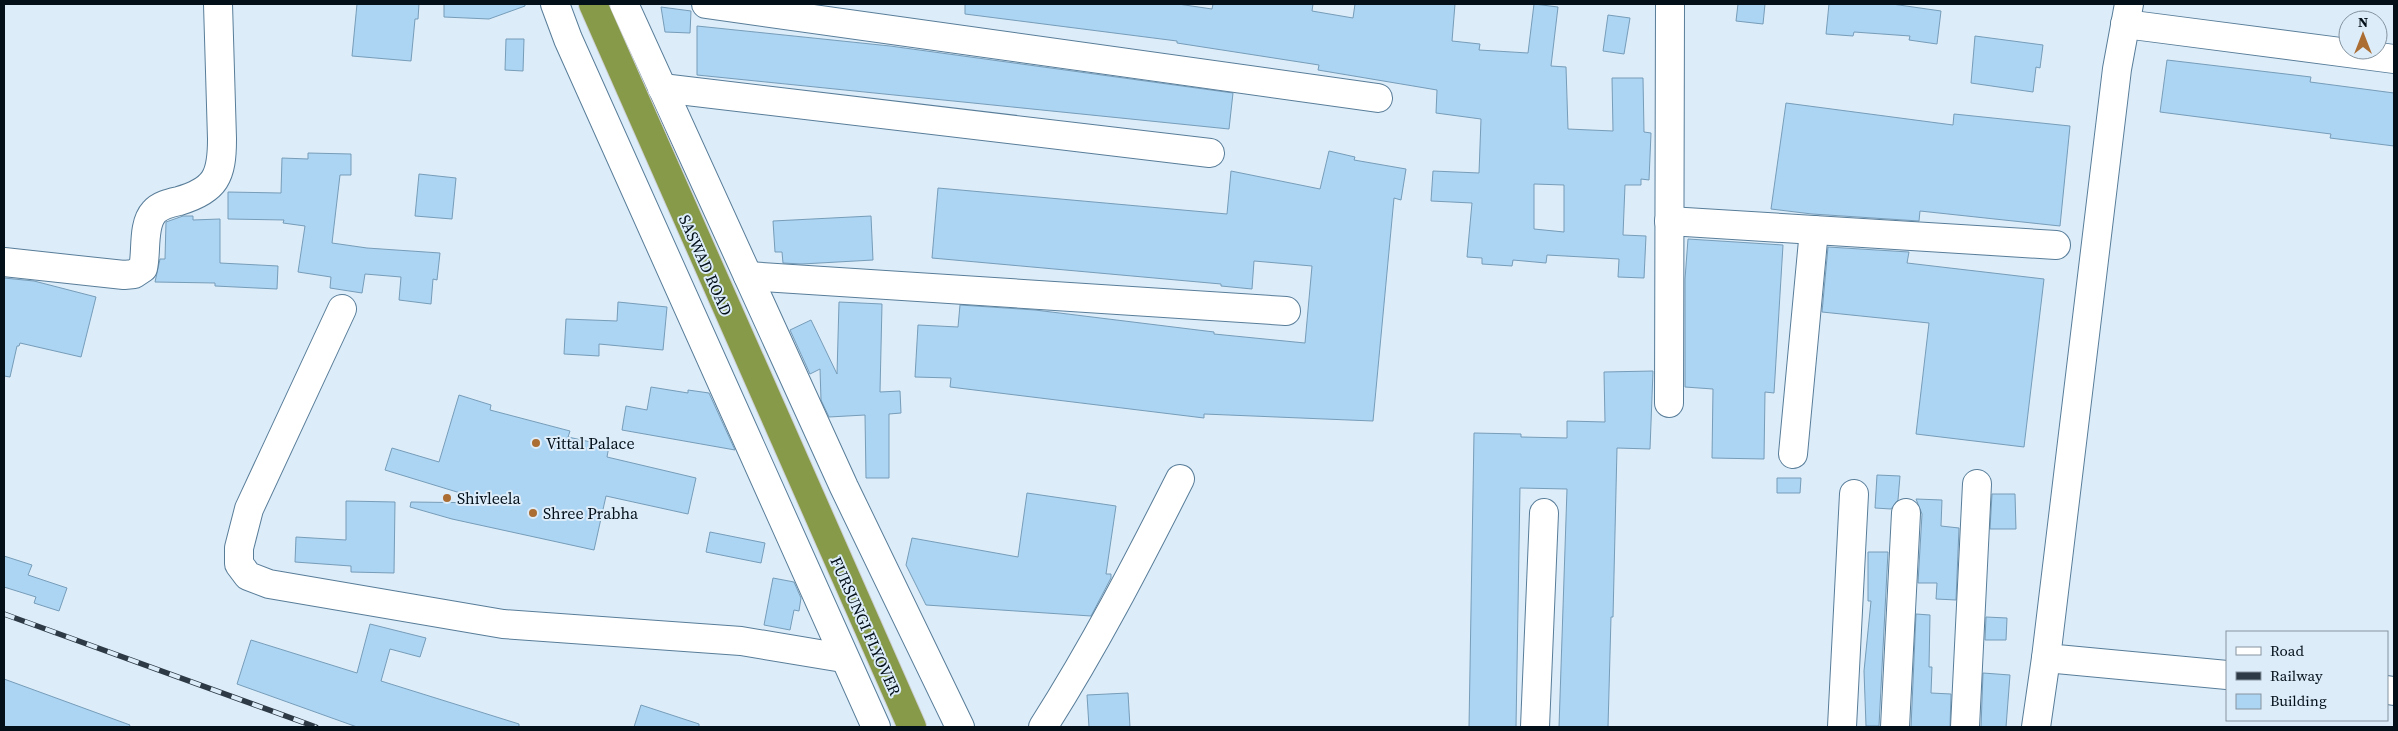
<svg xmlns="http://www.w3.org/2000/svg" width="2398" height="731" font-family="'Source Serif 4',serif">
<rect width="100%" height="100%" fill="#dcecf9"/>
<g fill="#acd4f3" stroke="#769db9" fill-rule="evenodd">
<path d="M357 4H419L418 19H415L411 61 352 56Z"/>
<path d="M444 4H525V6L489 19 444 17Z"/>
<path d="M965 4H1178L1212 9 1213 4H1313L1312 11 1353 18 1355 4H1455L1452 41 1480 44 1479 50 1528 53 1534 4 1558 7 1551 66 1566 67 1568 129 1613 131 1612 78H1643L1644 132 1651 133 1649 180 1641 179V185H1625L1623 235 1646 236 1644 278 1618 277 1619 259 1547 255 1546 263 1513 260 1512 266 1482 264V258L1467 257 1472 203 1431 201 1433 171 1479 173 1481 119 1436 113 1437 90 1318 70 1319 65 1177 43V41L965 14ZM1534 184 1564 185V232L1534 229Z"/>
<path d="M1738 4H1765L1763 24 1736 21Z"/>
<path d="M1829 4H1892L1941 11 1937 44 1909 40 1910 36 1854 32 1853 36 1826 34Z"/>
<path d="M661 7 691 11 690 33 665 32Z"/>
<path d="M1608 15 1630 18 1624 54 1603 51Z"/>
<path d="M697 26 890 46 1233 93 1229 129 697 75Z"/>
<path d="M1975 36 2043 45 2040 68 2036 67 2033 92 1971 83Z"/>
<path d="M506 39H524L523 71 505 70Z"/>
<path d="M2167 60 2311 77 2310 82 2394 93V146L2330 138 2331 134 2160 112Z"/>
<path d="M1786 103 1953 125 1954 114 2070 126 2060 226 1920 211 1919 221 1812 214 1771 209Z"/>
<path d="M1329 151 1355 157 1354 160 1406 169 1401 200 1394 198 1373 421 1204 414V418L950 387 951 378 915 377 918 325 958 327 960 305 1035 310 1214 332V334L1305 343 1312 266 1254 261 1252 289 1221 286V284L932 258 938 188 1227 214 1231 171 1320 189Z"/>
<path d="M308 153 351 154V175H340L332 243 367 248 440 253 437 280 433 279 431 304 399 300 401 277 365 274 362 293 330 288 331 277 298 272 305 226 283 223 284 220 228 219V192L281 193 282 158 308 159Z"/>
<path d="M419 174 456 178 452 219 415 216Z"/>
<path d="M183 216H193V220L220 219V263L278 266 277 289 215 286V283L155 282 160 259H165L166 222Z"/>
<path d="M871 216 873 260 802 264 783 263 782 252H775L773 221Z"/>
<path d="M1688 239 1783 245 1774 393 1765 392 1764 459 1712 458 1713 389 1685 387V279Z"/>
<path d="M1828 247 1909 252 1907 263 2044 279 2024 447 1916 434 1929 323 1822 312Z"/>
<path d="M4 278 34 281 96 297 81 357 20 343 19 346H17L10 377 4 376Z"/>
<path d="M618 302 667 307 663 350 599 344V356L564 354 566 319 617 321Z"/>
<path d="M839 302 882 304 880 392 900 391 901 413 889 414V478H866L865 415 829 417 821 400 820 369 810 374 790 330 811 320 837 374Z"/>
<path d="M1653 371 1650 449 1617 448 1613 617H1611L1608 727H1559L1567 489 1520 488 1516 727H1469L1474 433 1521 434V437L1567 438V421L1605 422 1604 372Z"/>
<path d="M651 387 688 393V390L709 393 735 450 622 430 626 406 647 410Z"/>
<path d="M459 395 491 405 490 410 570 431 568 437 609 446 607 457 696 478 688 514 606 496 594 550 452 519 410 507 411 502 493 503 385 470 392 448 439 462Z"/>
<path d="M1877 475 1900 476 1898 500 1891 509 1875 508Z"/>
<path d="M1777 478H1801L1800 493H1777Z"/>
<path d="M1027 493 1116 506 1106 574H1111V578L1091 616 926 605 906 565 912 538 1018 557Z"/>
<path d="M1992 494H2015L2016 529H1990Z"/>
<path d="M1916 499 1942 500 1941 526 1959 528 1956 600 1936 599 1937 583H1918L1922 514Z"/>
<path d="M346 501 395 502 394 573 351 572V566L295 562 296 537 346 540Z"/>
<path d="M710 532 765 543 761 563 706 552Z"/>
<path d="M1868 552H1888L1879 726H1866L1864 671 1871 601H1868Z"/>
<path d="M4 556 32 565 28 575 67 588 59 611 34 603 36 597 4 587Z"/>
<path d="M773 578 794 582 801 598 799 611 794 610 790 630 764 625Z"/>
<path d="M1916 614 1930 615 1929 667H1932L1931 693 1951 694 1950 727H1911Z"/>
<path d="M1986 617 2007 618 2006 640H1985Z"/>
<path d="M370 624 426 638 420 657 390 649 381 681 519 724V727H357L237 684 251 640 357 673Z"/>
<path d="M1983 673 2010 675 2006 727H1981Z"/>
<path d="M4 679 130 725 129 727H4Z"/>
<path d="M1128 693 1130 727H1089L1087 695Z"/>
<path d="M641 705 699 724V727H634Z"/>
</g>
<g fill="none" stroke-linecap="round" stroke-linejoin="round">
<defs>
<g id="minor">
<path d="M555 4 568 39 876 727"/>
<path d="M624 4 844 487 960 727"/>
<path d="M706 4 1378 98"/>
<path d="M2129 4 2117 69 2046 658 2227 675"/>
<path d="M2125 24 2394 59"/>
<path d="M662 88 1210 153"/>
<path d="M1669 221 2056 245"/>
<path d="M4 262 124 275 134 274 143 268C147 252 142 225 154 212 160 205 170 203 179 201 216 190 222 176 222 139L218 4"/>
<path d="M748 276 1286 311"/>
<path d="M342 309 249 509 239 548V564L248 576 269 584 503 624 741 641 843 658"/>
<path d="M1669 403 1670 4"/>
<path d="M1793 454 1814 230"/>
<path d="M2387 690 2394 691"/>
<path d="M1043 727C1094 647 1137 564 1180 479"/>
<path d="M1535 727 1544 513"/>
<path d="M1842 727 1854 494"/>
<path d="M1895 727 1906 513"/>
<path d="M1965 727 1977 484"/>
<path d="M2036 727 2046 658"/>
</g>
<path id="highway" d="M593 4 912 727"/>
</defs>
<use href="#minor" stroke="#587d99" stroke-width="30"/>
<use href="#highway" stroke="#cdcfd1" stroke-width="30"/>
<use href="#minor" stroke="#fff" stroke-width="28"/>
<use href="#highway" stroke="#869a4a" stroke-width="28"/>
<defs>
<path id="rail" d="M4 614 316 727"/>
</defs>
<use href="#rail" stroke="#2e3b46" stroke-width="5.5"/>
<use href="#rail" stroke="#dcecf9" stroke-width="4" stroke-dasharray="11" stroke-linecap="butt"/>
</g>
<g fill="#ab6d32" stroke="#dcecf9" stroke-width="2">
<circle cx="536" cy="443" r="5"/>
<circle cx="447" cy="498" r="5"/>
<circle cx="533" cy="513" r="5"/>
</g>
<g text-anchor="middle" stroke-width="4" stroke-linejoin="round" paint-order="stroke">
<g font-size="16" fill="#030f19" stroke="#dcecf9">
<text transform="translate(706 265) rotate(66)" y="6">SASWAD ROAD</text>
<text transform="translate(866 626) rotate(66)" y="6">FURSUNGI FLYOVER</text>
</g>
<g font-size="16" fill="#030f19" stroke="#dcecf9" text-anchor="start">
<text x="546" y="449">Vittal Palace</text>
<text x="457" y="504">Shivleela</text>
<text x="543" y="519">Shree Prabha</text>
</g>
</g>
<rect width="2398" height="731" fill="none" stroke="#030f19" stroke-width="10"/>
<rect x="2226" y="631" width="162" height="90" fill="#dcecf9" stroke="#85949f"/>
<rect x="2236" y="647" width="25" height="8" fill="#ffffff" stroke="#85949f"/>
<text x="2270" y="656" font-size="15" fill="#030f19">Road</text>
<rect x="2236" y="672" width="25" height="8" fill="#2e3b46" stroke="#85949f"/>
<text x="2270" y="681" font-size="15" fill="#030f19">Railway</text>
<rect x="2236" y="694" width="25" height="15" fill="#acd4f3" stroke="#85949f"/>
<text x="2270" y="706" font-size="15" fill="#030f19">Building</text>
<g transform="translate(2363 35)"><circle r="24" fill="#dcecf9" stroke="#85949f"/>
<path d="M0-4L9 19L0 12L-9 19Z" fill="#ab6d32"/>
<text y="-8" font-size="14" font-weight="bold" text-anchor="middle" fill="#030f19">N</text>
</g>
</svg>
